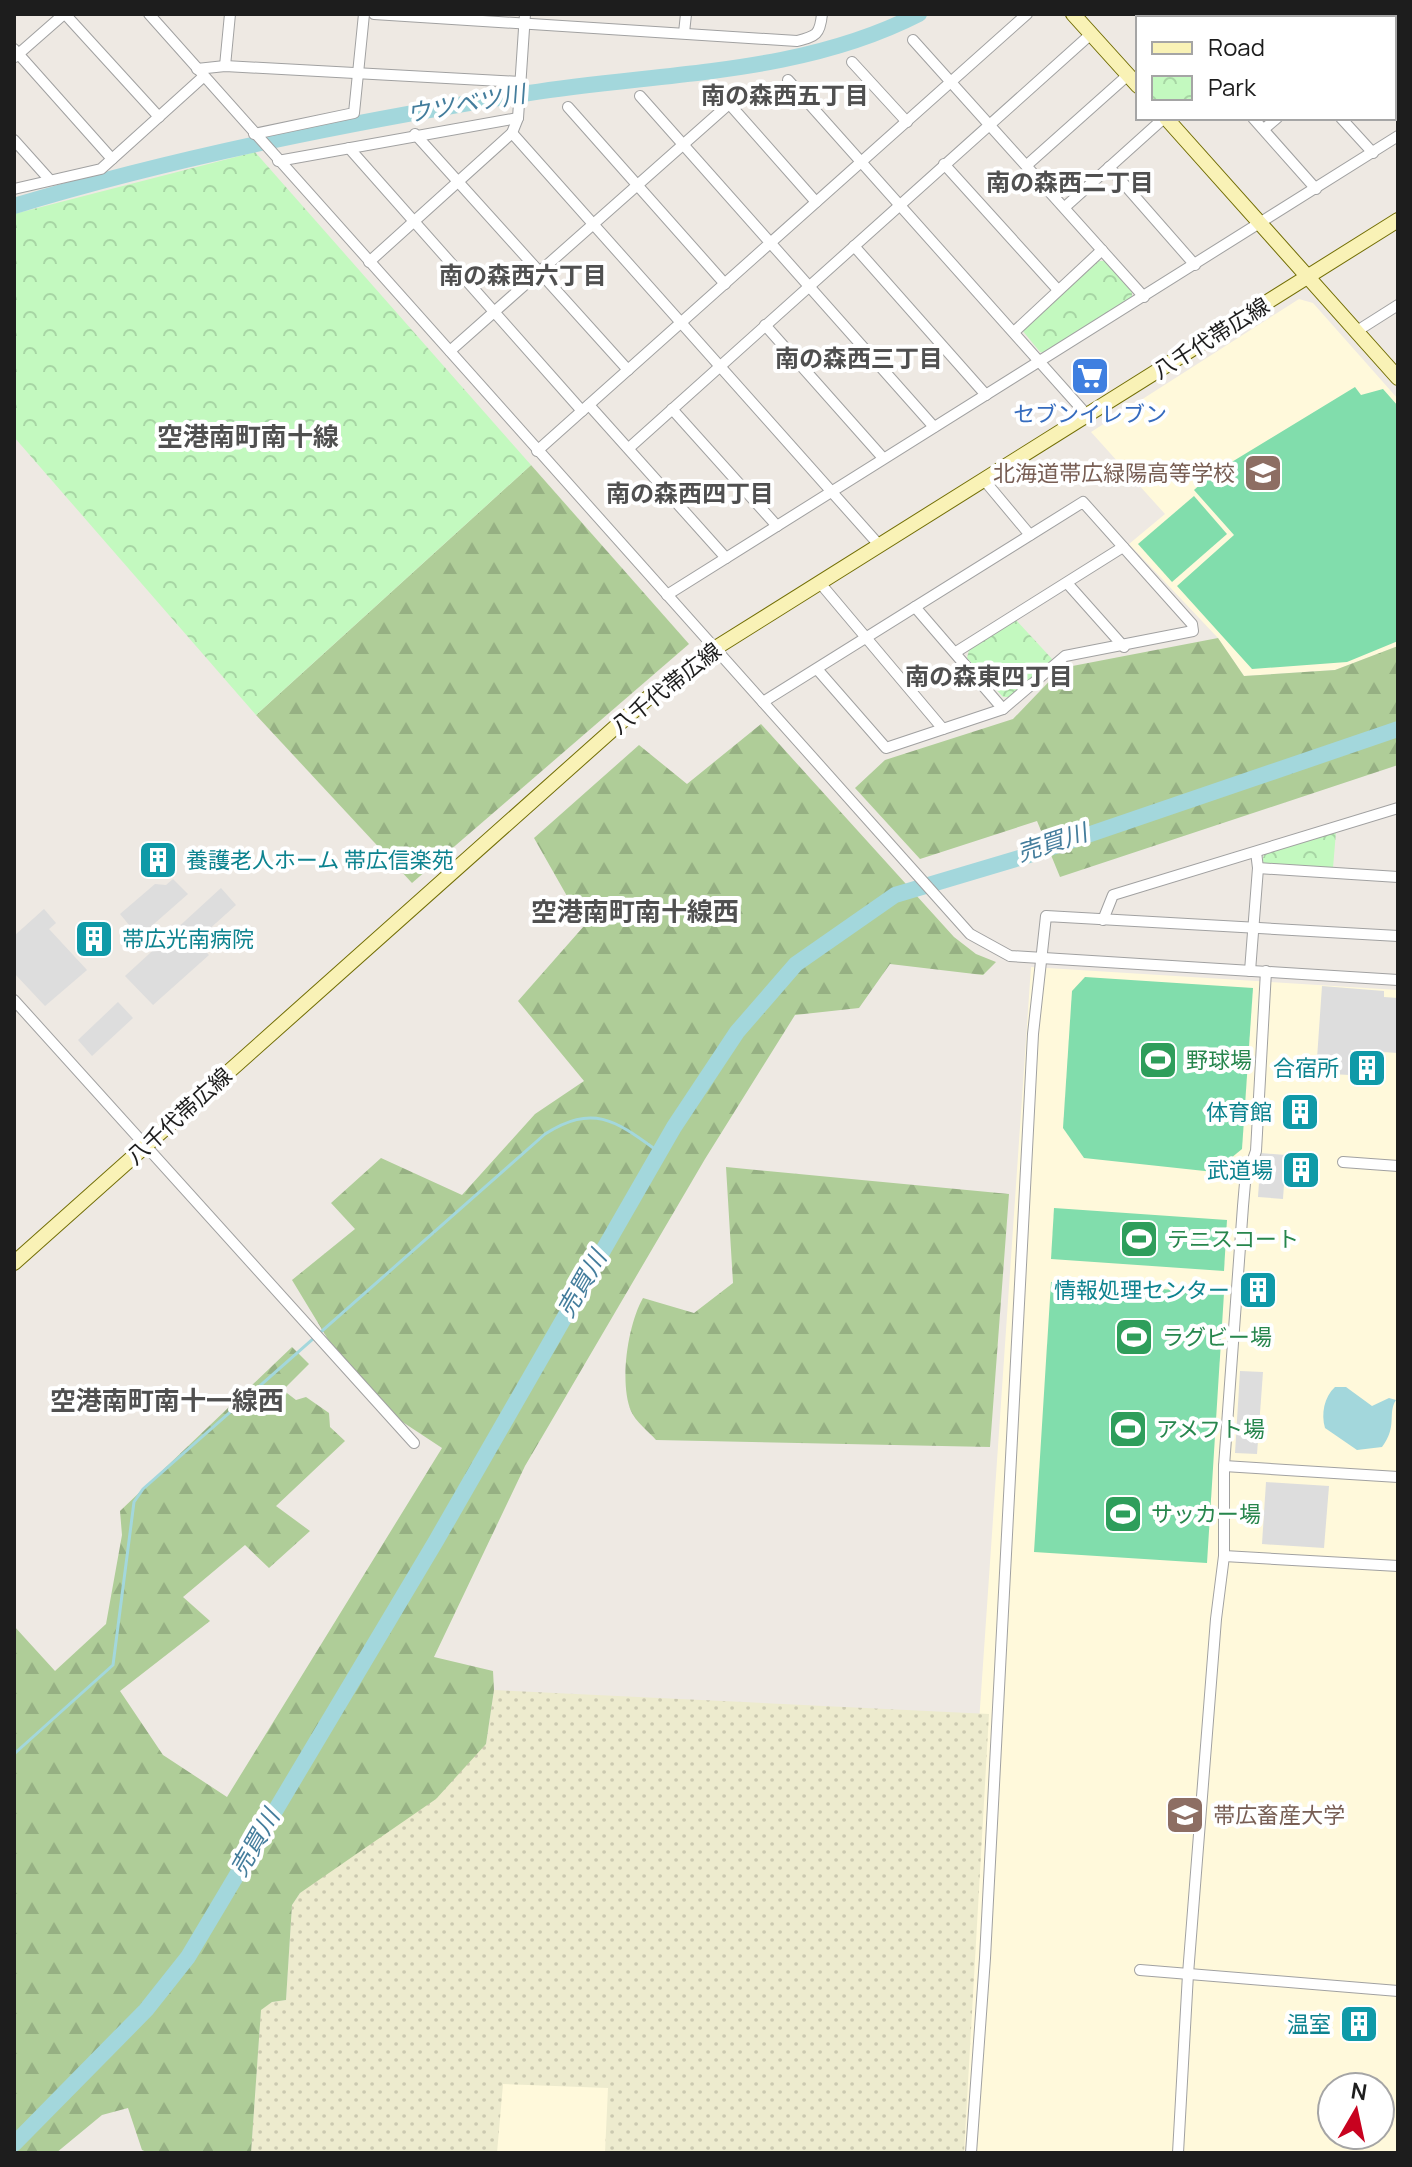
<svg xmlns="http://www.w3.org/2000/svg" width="1412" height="2167" font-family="Manrope,'Noto Sans JP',sans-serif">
<defs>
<pattern id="farmland-dots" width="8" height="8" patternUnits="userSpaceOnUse" patternTransform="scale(2)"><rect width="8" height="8" fill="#edebce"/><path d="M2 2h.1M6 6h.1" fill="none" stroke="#cbc9b0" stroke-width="1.8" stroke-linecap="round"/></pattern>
<pattern id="forest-firs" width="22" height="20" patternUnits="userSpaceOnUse" patternTransform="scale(2)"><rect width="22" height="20" fill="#afcd98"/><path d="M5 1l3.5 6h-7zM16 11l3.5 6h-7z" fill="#96b083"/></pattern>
<pattern id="park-crowns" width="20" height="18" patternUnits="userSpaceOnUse" patternTransform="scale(2)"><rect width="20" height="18" fill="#c3f9bf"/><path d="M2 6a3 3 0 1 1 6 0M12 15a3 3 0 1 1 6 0" fill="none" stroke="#a7d5a4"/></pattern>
</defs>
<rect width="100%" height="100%" fill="#eee9e3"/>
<g fill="#fff9db" fill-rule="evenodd">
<path d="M1299 299 1313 303 1398 399V646L1335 670 1244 676 1218 638 1129 544 1165 514 1091 432Z"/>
<path d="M1031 967 1398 990V2153H488L493 2072 953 2100ZM1332 2087H1380V2135H1332Z"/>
</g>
<path fill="url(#farmland-dots)" d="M494 1690 989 1714 964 2153H605L608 2088 503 2084 497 2153H251L261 2009 272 2002 286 2000 292 1905 300 1893 486 1744Z"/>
<g fill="url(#forest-firs)">
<path d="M531 465 689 644 412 883 256 715Z"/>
<path d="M1218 638 1244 676 1335 670 1398 646V765L1060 877 1037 821 920 859 855 788 885 760 1013 719 1062 668Z"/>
<path d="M761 724 954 937 976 954 996 962 983 975 890 964 859 1008 795 1015 705 1159 525 1466 434 1657 493 1671 494 1690 486 1744 436 1799 300 1893 292 1905 286 2000 272 2002 261 2010 251 2153H149L142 2150 128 2108 102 2115 56 2153H14V1626L55 1671 106 1624 122 1535 120 1511 292 1347 309 1364 283 1390 296 1400 306 1397 329 1413 330 1427 345 1441 276 1506 310 1531 269 1568 245 1545 183 1597 210 1621 120 1691 163 1755 227 1797 442 1448 398 1419 329 1341 292 1280 355 1229 331 1203 381 1158 462 1195 535 1114 584 1081 518 1001 584 926 534 838 639 745 687 784Z"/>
<path d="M726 1167 1009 1194 990 1447 656 1440C649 1432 635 1421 631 1411 619 1382 628 1324 643 1298L694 1313 733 1283Z"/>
</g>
<g fill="url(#park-crowns)">
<path d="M255 152 531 465 256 715 14 437V214Z"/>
<path d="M1099 261H1106L1132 290V299L1045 353 1040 352 1022 330Z"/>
<path d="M1016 620 1053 660 1010 697H1003L967 658 969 650Z"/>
<path d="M1336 832 1333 868 1265 864 1262 860 1265 853Z"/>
</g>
<g fill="#81ddac">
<path d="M1355 387 1361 395 1383 389 1398 406V641L1347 662 1252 669 1177 586 1234 535 1194 490 1212 474Z"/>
<path d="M1194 496 1227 534 1172 582 1138 544Z"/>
<path d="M1085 977 1253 988 1242 1149 1214 1172 1084 1158 1063 1128 1072 991Z"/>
<path d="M1054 1208 1227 1220 1224 1271 1051 1259Z"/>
<path d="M1051 1282 1224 1293 1207 1563 1034 1552Z"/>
</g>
<g fill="#ddd">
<path d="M173 879 188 894 139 937 120 914 155 884 166 885Z"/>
<path d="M221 888 236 905 196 941 209 955 153 1005 125 976Z"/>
<path d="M44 909 56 923 49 929 87 970 45 1006 14 973V936Z"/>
<path d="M1322 986 1384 991V997L1398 998V1053L1351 1050 1349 1075 1316 1073Z"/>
<path d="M118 1002 133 1018 92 1056 78 1040Z"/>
<path d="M1261 1153 1286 1155 1283 1199 1258 1197Z"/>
<path d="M1240 1371 1263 1372 1257 1454 1235 1453Z"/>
<path d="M1266 1482 1329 1486 1324 1548 1262 1544Z"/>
</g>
<path fill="#a3d7dc" d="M1335 1387H1346L1372 1406 1389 1398 1396 1400C1387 1414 1398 1426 1382 1447L1357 1450 1325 1428C1321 1414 1324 1397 1335 1387Z"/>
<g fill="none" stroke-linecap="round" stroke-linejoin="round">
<path stroke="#a3d7dc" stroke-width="3" d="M14 1754 113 1665 134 1502 143 1489 545 1134C594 1103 616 1121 659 1152"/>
<g stroke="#a3d7dc" stroke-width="16">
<path d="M14 206C178 156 359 121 529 93 660 72 798 76 919 14"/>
<path d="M14 2144 146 2010 188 1957 436 1541 674 1127 737 1032 796 964 895 895 1029 855 1398 729"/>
</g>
<defs>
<g id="street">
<path d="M65 14 159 117"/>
<path d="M149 14 970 934 1010 956 1398 980"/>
<path d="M374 14 797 41C816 36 820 35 822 14"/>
<path d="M1160 14 1164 18"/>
<path d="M1393 18 1398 16"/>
<path d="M684 33 686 14"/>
<path d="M913 40 1144 297"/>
<path d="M14 49 112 159"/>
<path d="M15 57 64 14"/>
<path d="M852 62 907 122"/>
<path d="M225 66 230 14"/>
<path d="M197 69 225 66 520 82"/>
<path d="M788 80 1087 415"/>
<path d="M1394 87 1398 91"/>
<path d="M717 90 816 202"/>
<path d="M640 96 934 427"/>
<path d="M568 107 725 284"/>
<path d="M1253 118 1316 189"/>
<path d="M1341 118 1373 153"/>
<path d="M1264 129 1277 118"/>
<path d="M512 133 880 546"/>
<path d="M254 134 354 113 364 14"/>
<path d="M415 134 628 370"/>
<path d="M14 140 49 179"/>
<path d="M349 148 582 411"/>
<path d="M278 161 518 118"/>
<path d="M944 164 1058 290"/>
<path d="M1027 165 1128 75"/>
<path d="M1109 167 1195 265"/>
<path d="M14 189 101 169 203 77"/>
<path d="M1065 207 1164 118"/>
<path d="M854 246 986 395"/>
<path d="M369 262 512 133 518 118 525 14"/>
<path d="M765 325 883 458"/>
<path d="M1357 331 1398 305"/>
<path d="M1014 332 1102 250"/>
<path d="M450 351 729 104"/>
<path d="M589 405 726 558"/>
<path d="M672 409 777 526"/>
<path d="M629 448 1091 34"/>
<path d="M537 451 1027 14"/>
<path d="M984 480 1030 535"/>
<path d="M820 583 943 729"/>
<path d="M1067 583 1124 647"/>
<path d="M667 595 1398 136"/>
<path d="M915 607 1003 709"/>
<path d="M956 652 1123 547"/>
<path d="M763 702 1083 502 1192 624 1193 631 1065 656 1003 709 886 748 817 669"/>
<path d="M1258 868 1398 877"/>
<path d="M1103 920 1113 895 1398 808"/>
<path d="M1250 971 1258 868 1256 852"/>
<path d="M14 1000 414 1443"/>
<path d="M1343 1162 1398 1166"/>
<path d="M1224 1466 1398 1477"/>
<path d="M1224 1556 1398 1566"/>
<path d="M1140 1970 1398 1991"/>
<path d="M971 2153 985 1958 1033 1034 1046 916 1398 936"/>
<path d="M1178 2153 1188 1974 1216 1619 1224 1556V1466L1243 1206 1245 1183 1256 1151 1266 971"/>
</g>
<g id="secondary">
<path d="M1073 14 1138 86"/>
<path d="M1166 118 1398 378"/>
<path d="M14 1263 657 690 714 649 1398 220"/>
</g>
</defs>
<use href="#street" stroke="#a1a1a1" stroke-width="12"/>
<use href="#secondary" stroke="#726e05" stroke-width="16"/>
<use href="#street" stroke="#fff" stroke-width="10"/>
<use href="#secondary" stroke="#f9f2b6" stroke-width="14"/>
</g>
<defs>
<symbol id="supermarket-square" viewBox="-11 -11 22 22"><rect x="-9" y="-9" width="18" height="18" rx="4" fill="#3f7fe0" stroke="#fff"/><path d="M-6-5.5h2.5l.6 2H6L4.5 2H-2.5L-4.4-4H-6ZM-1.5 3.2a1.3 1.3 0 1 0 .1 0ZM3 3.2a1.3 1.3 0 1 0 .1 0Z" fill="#fff"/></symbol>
<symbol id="school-square" viewBox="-11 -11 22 22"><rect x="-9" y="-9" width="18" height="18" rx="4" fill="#8d6e63" stroke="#fff"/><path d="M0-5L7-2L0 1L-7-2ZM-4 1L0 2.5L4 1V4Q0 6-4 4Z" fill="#fff"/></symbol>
<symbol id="building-square" viewBox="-11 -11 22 22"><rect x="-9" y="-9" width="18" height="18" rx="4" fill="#0f9aa8" stroke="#fff"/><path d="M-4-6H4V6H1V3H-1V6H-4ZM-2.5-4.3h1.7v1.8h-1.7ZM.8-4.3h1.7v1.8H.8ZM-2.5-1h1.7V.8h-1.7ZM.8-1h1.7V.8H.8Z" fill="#fff"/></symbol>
<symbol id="stadium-square" viewBox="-11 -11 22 22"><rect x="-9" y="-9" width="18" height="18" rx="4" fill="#2e9e5b" stroke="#fff"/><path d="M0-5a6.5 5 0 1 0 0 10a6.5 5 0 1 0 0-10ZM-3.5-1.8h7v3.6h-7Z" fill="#fff"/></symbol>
<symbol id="university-square" viewBox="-11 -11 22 22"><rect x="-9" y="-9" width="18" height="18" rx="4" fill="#8d6e63" stroke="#fff"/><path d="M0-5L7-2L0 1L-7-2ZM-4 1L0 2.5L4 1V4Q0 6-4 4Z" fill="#fff"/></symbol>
</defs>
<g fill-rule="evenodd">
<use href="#supermarket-square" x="1068" y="354" width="44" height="44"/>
<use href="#school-square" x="1241" y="451" width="44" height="44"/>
<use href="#building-square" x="136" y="838" width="44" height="44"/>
<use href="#building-square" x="72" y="917" width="44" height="44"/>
<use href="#stadium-square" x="1136" y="1038" width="44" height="44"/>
<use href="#building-square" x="1345" y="1046" width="44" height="44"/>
<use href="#building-square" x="1278" y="1090" width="44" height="44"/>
<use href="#building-square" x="1279" y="1148" width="44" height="44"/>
<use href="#stadium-square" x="1117" y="1217" width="44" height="44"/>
<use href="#building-square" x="1236" y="1268" width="44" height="44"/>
<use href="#stadium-square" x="1112" y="1315" width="44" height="44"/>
<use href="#stadium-square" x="1106" y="1407" width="44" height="44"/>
<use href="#stadium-square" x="1101" y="1492" width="44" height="44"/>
<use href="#university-square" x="1163" y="1793" width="44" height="44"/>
<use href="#building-square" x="1337" y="2002" width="44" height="44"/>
</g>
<g text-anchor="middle" stroke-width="8" stroke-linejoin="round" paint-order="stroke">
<g font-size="22" fill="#1d1d1d" stroke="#fff">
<text transform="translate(1211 338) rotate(-32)" y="8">八千代帯広線</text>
<text transform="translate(666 688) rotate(-38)" y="8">八千代帯広線</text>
<text transform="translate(179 1116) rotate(-42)" y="8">八千代帯広線</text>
</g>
<g font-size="22" fill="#366cbe" stroke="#fff">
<text x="1090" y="422">セブンイレブン</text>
</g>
<g font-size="22" fill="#785e54" stroke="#fff" text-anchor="end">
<text x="1235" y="481">北海道帯広緑陽高等学校</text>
<text x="1213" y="1823" text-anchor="start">帯広畜産大学</text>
</g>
<g font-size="22" fill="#0d838f" stroke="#fff" text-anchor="end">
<text x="186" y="868" text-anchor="start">養護老人ホーム 帯広信楽苑</text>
<text x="122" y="947" text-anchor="start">帯広光南病院</text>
<text x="1339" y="1076">合宿所</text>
<text x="1272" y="1120">体育館</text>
<text x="1273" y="1178">武道場</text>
<text x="1230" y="1298">情報処理センター</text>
<text x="1331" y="2032">温室</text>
</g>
<g font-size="22" fill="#27864d" stroke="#fff" text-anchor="start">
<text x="1186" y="1068">野球場</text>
<text x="1167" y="1247">テニスコート</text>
<text x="1162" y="1345">ラグビー場</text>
<text x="1156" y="1437">アメフト場</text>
<text x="1151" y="1522">サッカー場</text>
</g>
<g font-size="24" font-weight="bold" fill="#505050" stroke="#fff">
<text x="785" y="104">南の森西五丁目</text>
<text x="1070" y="191">南の森西二丁目</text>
<text x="523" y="284">南の森西六丁目</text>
<text x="859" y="367">南の森西三丁目</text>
<text x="690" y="502">南の森西四丁目</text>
<text x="989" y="685">南の森東四丁目</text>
</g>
<g font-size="24" font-style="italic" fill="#447d9c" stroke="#fff">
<text transform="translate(466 104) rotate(-10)" y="8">ウツベツ川</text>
<text transform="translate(1052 843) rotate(-18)" y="8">売買川</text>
<text transform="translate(582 1284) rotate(-60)" y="8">売買川</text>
<text transform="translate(255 1843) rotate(-60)" y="8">売買川</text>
</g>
<g font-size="26" font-weight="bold" fill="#505050" stroke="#fff">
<text x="248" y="446">空港南町南十線</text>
<text x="635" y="921">空港南町南十線西</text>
<text x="167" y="1410">空港南町南十一線西</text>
</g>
</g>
<rect width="1412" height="2167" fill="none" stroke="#1d1d1d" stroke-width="32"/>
<rect x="1136" y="16" width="260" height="104" fill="#ffffff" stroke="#a5a5a5" stroke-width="2"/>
<rect x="1152" y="42" width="40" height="12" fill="#f9f2b6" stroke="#a5a5a5" stroke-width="2"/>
<text x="1208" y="56" font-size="24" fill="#1d1d1d">Road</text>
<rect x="1152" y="76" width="40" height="24" fill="url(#park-crowns)" stroke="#a5a5a5" stroke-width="2"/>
<text x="1208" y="96" font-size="24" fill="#1d1d1d">Park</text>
<g transform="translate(1356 2111) rotate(9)"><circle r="38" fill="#ffffff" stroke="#a5a5a5" stroke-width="2"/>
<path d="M0-6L14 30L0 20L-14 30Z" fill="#c8021f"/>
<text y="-12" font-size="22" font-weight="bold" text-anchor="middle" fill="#1d1d1d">N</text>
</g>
</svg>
